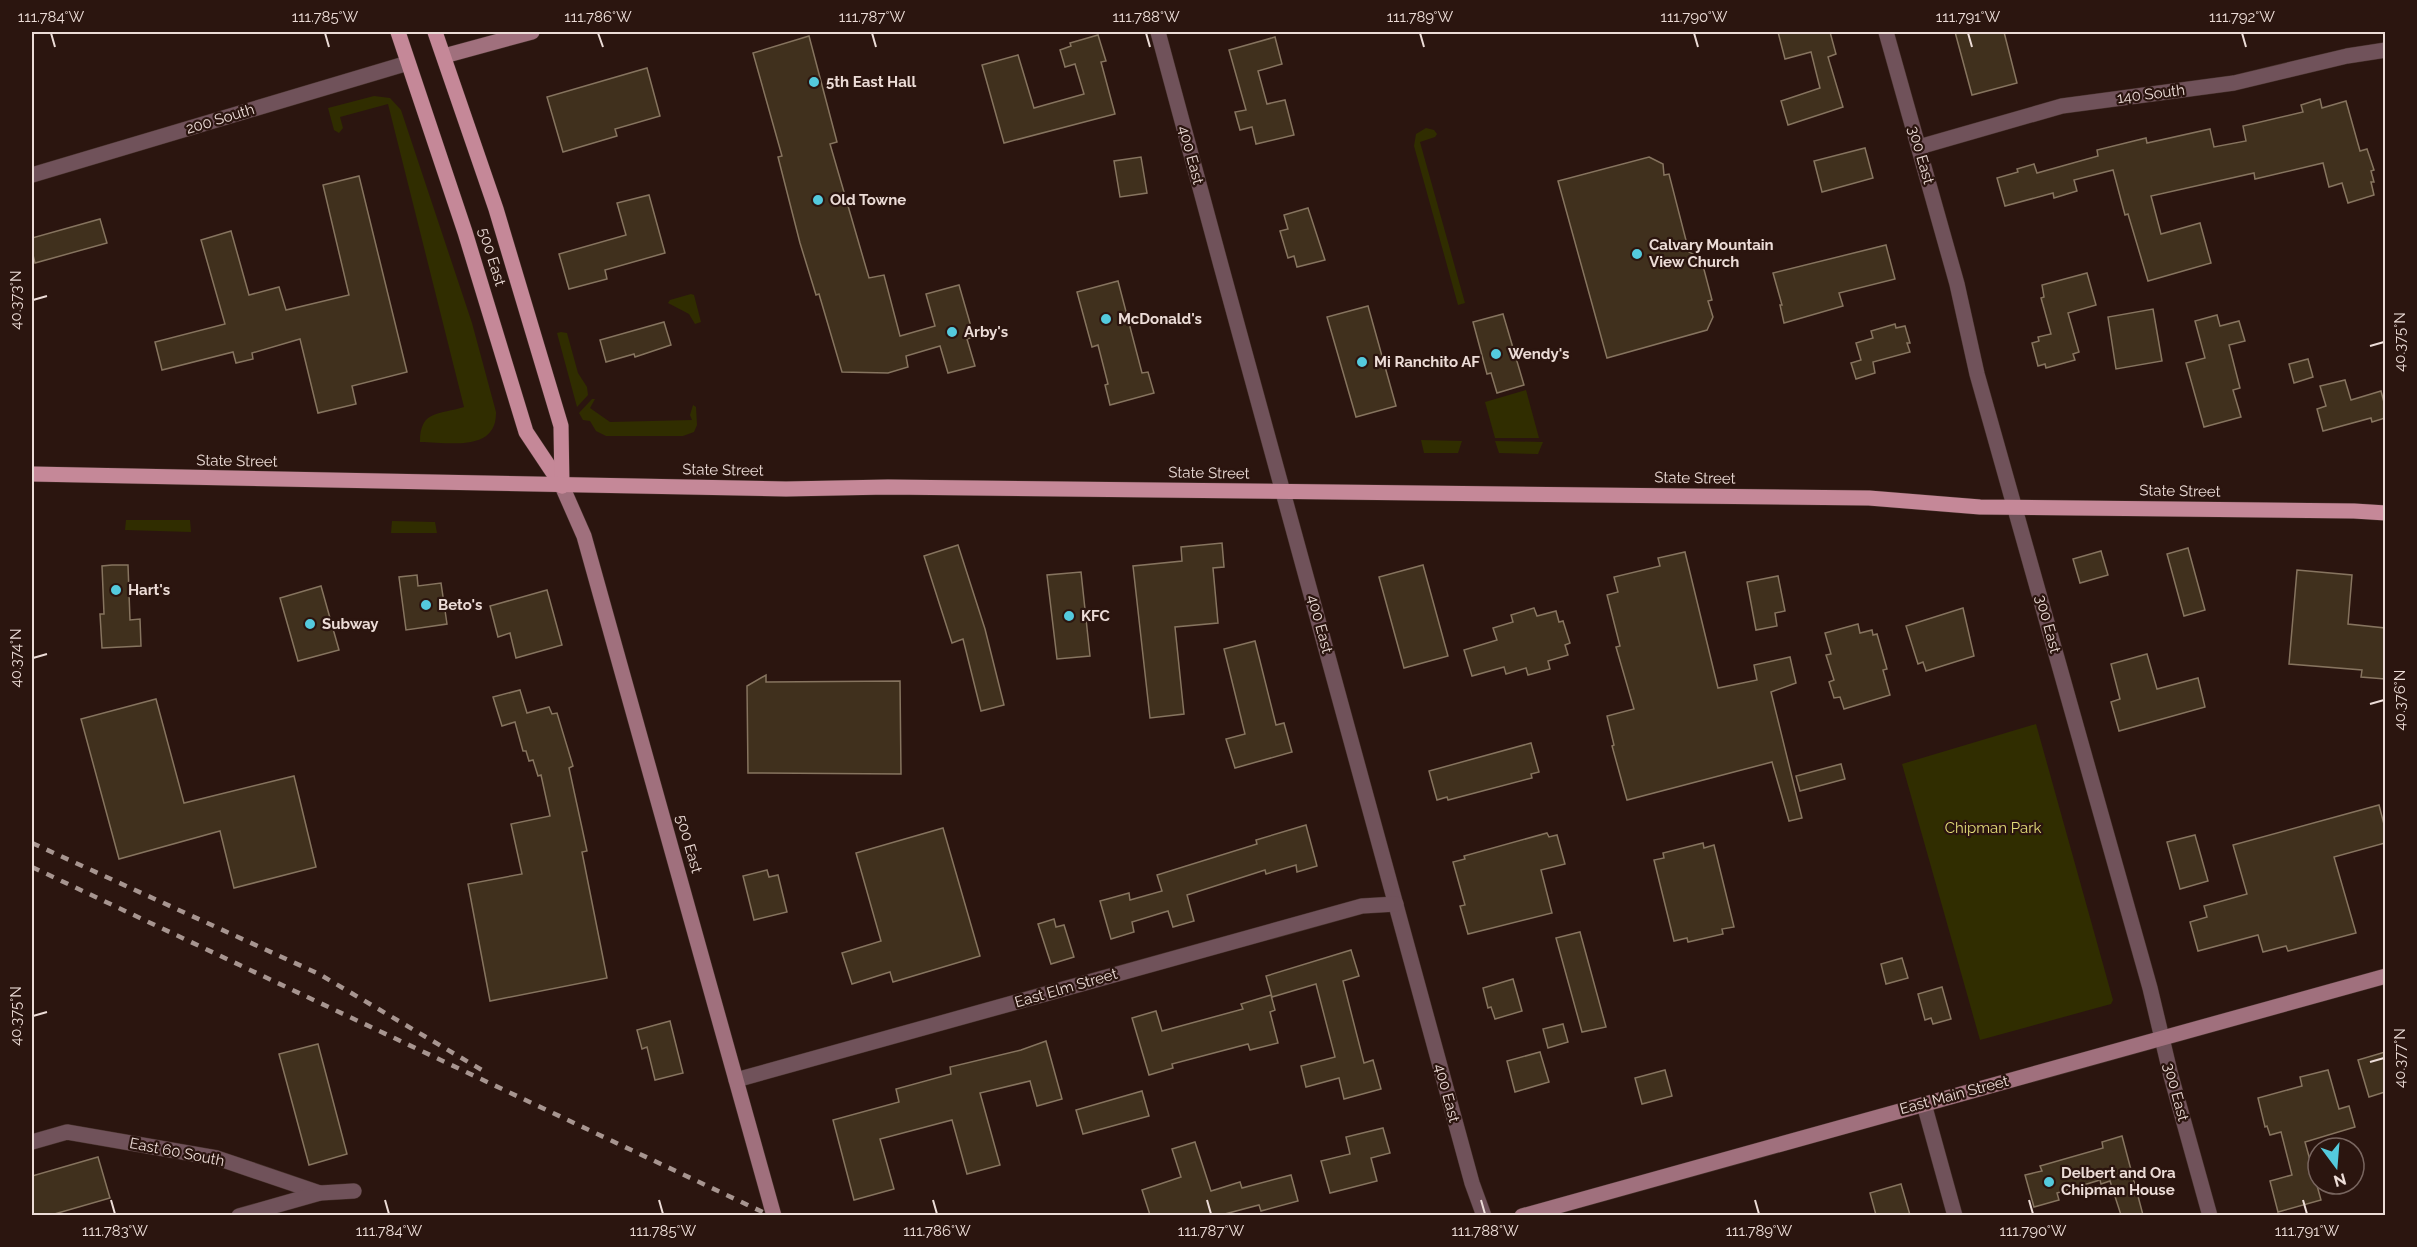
<svg xmlns="http://www.w3.org/2000/svg" width="2417" height="1247" font-family="Raleway,sans-serif">
<rect width="100%" height="100%" fill="#2b150f"/>
<g fill="#302d00">
<path d="M374 96 390 98 401 110 472 323 496 412C497 453 447 442 420 442 420 409 440 415 464 407L388 104 340 117 343 128 339 133 334 130 328 108Z"/>
<path d="M1426 128 1434 130 1437 134 1435 137 1420 142 1465 303 1458 305 1414 146 1416 134Z"/>
<path d="M691 294 694 295 701 322 695 324 689 314 668 303 670 300Z"/>
<path d="M561 332 567 333 578 373 587 387 588 395 577 407 557 333Z"/>
<path d="M1526 390 1539 438H1495L1485 402Z"/>
<path d="M592 399H595L590 408 610 422 692 420 690 415 693 405 696 407 697 425 694 432 683 436H606L596 431 590 421 583 420 579 413Z"/>
<path d="M1421 440 1462 441 1458 453H1424Z"/>
<path d="M1495 441 1543 442 1538 454 1499 453Z"/>
<path d="M126 520H190L191 532 125 530Z"/>
<path d="M392 521 435 522 437 533H391Z"/>
<path d="M2036 724 2113 1000 2111 1004 1980 1040 1902 764Z"/>
</g>
<g fill="#40301d" stroke="#86745f" stroke-width="1.5">
<path d="M1778 32H1830L1836 54 1828 57 1843 107 1788 125 1781 101 1820 88 1811 52 1785 59Z"/>
<path d="M1955 32H2004L2017 83 1972 95Z"/>
<path d="M1098 35 1106 61 1101 62 1115 114 1004 143 982 65 1018 55 1034 108 1084 94 1075 64 1065 67 1060 50 1071 46 1070 43Z"/>
<path d="M809 36 837 142 830 144 869 278 884 275 900 336 935 326 926 294 959 285 974 337 967 339 975 366 948 373 940 346 906 356 908 367 888 373 842 372 819 294 816 295 800 243 778 157 782 156 753 53Z"/>
<path d="M1275 37 1282 64 1258 71 1267 104 1285 100 1294 135 1256 144 1252 127 1240 130 1235 112 1246 110 1229 50Z"/>
<path d="M647 68 660 116 615 129 617 136 563 152 547 97Z"/>
<path d="M2320 99 2322 108 2346 101 2360 151 2367 149 2374 170 2371 171 2374 182H2371L2374 195 2348 203 2342 183 2329 187 2323 163 2255 179 2254 173 2151 196 2161 234 2200 223 2211 263 2148 281 2128 214 2125 215 2113 170 2074 180 2077 191 2054 198 2053 193 2005 206 1997 178 2018 172 2017 169 2034 164 2037 173 2098 156 2097 150 2146 138 2147 143 2210 129 2214 147 2246 141 2243 126 2303 112 2301 105Z"/>
<path d="M1865 148 1873 178 1822 192 1814 161Z"/>
<path d="M1141 157 1147 193 1120 197 1114 161Z"/>
<path d="M1649 157 1663 164 1664 175 1669 174 1689 252 1701 258 1712 300 1708 301 1713 317 1707 330 1607 358 1558 181Z"/>
<path d="M359 176 407 372 352 386 356 404 318 413 300 339 252 353 253 359 236 363 233 352 162 370 155 342 225 324 201 240 231 231 249 295 279 287 286 310 349 295 323 185Z"/>
<path d="M649 195 665 253 605 270 607 279 569 289 559 254 626 235 617 203Z"/>
<path d="M1308 208 1325 260 1297 267 1294 256 1288 258 1280 231 1288 229 1284 215Z"/>
<path d="M100 219 107 243 35 263 32 251V238Z"/>
<path d="M1886 245 1895 279 1839 293 1843 306 1784 323 1780 305H1782L1773 273Z"/>
<path d="M2087 273 2096 305 2068 313 2079 352 2073 354 2075 360 2046 368 2045 364 2038 366 2032 343 2039 341 2038 337 2051 334 2041 298 2044 297 2042 285Z"/>
<path d="M1118 281 1142 373 1148 372 1154 393 1110 405 1105 385 1108 384 1098 345 1092 347 1077 292Z"/>
<path d="M1368 306 1396 406 1356 417 1327 317Z"/>
<path d="M2153 309 2162 361 2116 369 2108 317Z"/>
<path d="M1503 314 1524 385 1497 393 1491 373 1487 374 1473 322Z"/>
<path d="M2217 315 2220 326 2239 321 2245 341 2229 345 2240 388 2233 390 2241 417 2204 427 2186 363 2205 358 2195 321Z"/>
<path d="M664 322 671 345 635 357 634 354 606 362 600 340Z"/>
<path d="M1895 324 1896 328 1905 326 1910 343H1907L1910 352 1873 362 1875 373 1856 379 1851 363 1861 360 1856 343 1873 338 1871 331Z"/>
<path d="M2308 359 2313 377 2294 383 2289 364Z"/>
<path d="M2345 380 2351 400 2381 391 2385 406V418L2372 422 2371 418 2323 431 2317 409 2326 406 2320 386Z"/>
<path d="M1222 543 1224 567 1213 568 1218 623 1175 627 1184 714 1150 718 1133 566 1182 561 1181 547Z"/>
<path d="M958 545 985 629 1004 705 981 711 963 639 952 643 924 556Z"/>
<path d="M2188 548 2205 610 2184 616 2167 554Z"/>
<path d="M2101 551 2108 575 2080 583 2073 559Z"/>
<path d="M1685 552 1718 688 1757 680 1754 665 1790 657 1796 683 1771 692 1802 818 1789 821 1772 762 1627 800 1612 746 1614 745 1607 716 1634 709 1616 647 1620 646 1607 595 1618 592 1614 577 1660 566 1658 558Z"/>
<path d="M112 565H128L130 620 140 619 141 646 102 648 100 614H104L102 566Z"/>
<path d="M1423 565 1448 656 1404 668 1379 577Z"/>
<path d="M2297 570 2352 575 2348 624 2385 628V679L2361 677 2362 670 2289 664Z"/>
<path d="M1081 572 1090 656 1057 659 1047 575Z"/>
<path d="M417 575 418 586 441 583 447 624 406 630 399 577Z"/>
<path d="M1778 576 1785 611 1775 613 1777 626 1756 630 1747 582Z"/>
<path d="M321 586 339 650 298 661 280 598Z"/>
<path d="M547 590 562 645 516 658 510 633 498 637 490 606Z"/>
<path d="M1534 608 1537 616 1556 611 1559 622 1563 621 1570 643 1565 645 1568 655 1548 661 1550 669 1528 675 1526 668 1506 674 1504 667 1472 676 1464 650 1497 640 1493 628 1513 622 1511 615Z"/>
<path d="M1963 608 1974 656 1926 671 1923 662 1918 664 1906 626Z"/>
<path d="M1858 624 1860 633 1872 630 1873 635 1877 634 1887 669 1883 670 1890 695 1844 709 1840 697 1834 698 1829 682 1834 680 1826 655 1831 654 1825 633Z"/>
<path d="M1255 641 1276 725 1284 723 1292 752 1235 768 1226 739 1245 734 1224 649Z"/>
<path d="M2147 654 2157 689 2198 678 2205 707 2119 731 2111 702 2120 699 2111 664Z"/>
<path d="M766 675V682L900 681 901 774 748 773 747 686Z"/>
<path d="M520 690 527 713 549 707 552 714 557 713 573 766 569 768 587 851 582 852 607 978 490 1001 468 884 522 874 511 824 550 816 541 775 538 776 533 760 529 761 526 751H523L515 722 502 726 493 697Z"/>
<path d="M156 699 184 803 294 776 316 867 234 888 220 831 119 859 81 719Z"/>
<path d="M1531 743 1539 772 1531 774 1532 778 1448 800 1447 797 1437 800 1429 771Z"/>
<path d="M1841 764 1845 779 1800 791 1796 776Z"/>
<path d="M2379 805 2385 828V843L2334 857 2356 933 2288 951 2286 946 2263 952 2258 935 2198 951 2190 922 2207 917 2204 906 2247 894 2233 845Z"/>
<path d="M1306 825 1317 866 1297 872 1296 865 1266 874 1265 870 1187 895 1194 921 1173 927 1168 911 1132 922 1134 932 1111 939 1100 901 1129 893 1130 900 1162 891 1157 875 1257 844 1256 840Z"/>
<path d="M943 828 980 956 893 982 890 972 852 984 842 953 881 941 856 853Z"/>
<path d="M1547 833 1549 837 1557 835 1565 864 1541 870 1552 913 1468 934 1460 906 1465 905 1453 862 1465 859 1464 856Z"/>
<path d="M2195 835 2208 881 2180 889 2167 842Z"/>
<path d="M1703 843 1704 848 1714 845 1734 927 1722 929 1723 934 1688 942 1687 938 1674 941 1654 860 1664 858 1663 853Z"/>
<path d="M767 870 769 877 778 875 787 912 754 920 743 876Z"/>
<path d="M1054 919 1056 927 1064 925 1074 957 1051 964 1038 924Z"/>
<path d="M1580 932 1606 1027 1582 1032 1556 938Z"/>
<path d="M1351 950 1359 976 1343 981 1364 1063 1373 1060 1381 1089 1344 1099 1339 1078 1306 1087 1301 1066 1335 1057 1316 984 1272 997 1266 976Z"/>
<path d="M1902 958 1908 978 1886 984 1881 964Z"/>
<path d="M1513 979 1522 1011 1495 1019 1491 1007 1488 1008 1483 988Z"/>
<path d="M1942 987 1951 1019 1933 1024 1931 1018 1925 1020 1918 994Z"/>
<path d="M1271 995 1275 1010 1270 1012 1278 1043 1250 1050 1248 1044 1172 1064 1173 1068 1149 1075 1132 1018 1156 1011 1162 1031 1243 1009 1241 1004Z"/>
<path d="M670 1021 683 1073 655 1080 647 1047 642 1049 637 1030Z"/>
<path d="M1563 1024 1568 1042 1548 1048 1543 1029Z"/>
<path d="M1046 1041 1062 1099 1037 1106 1030 1081 980 1093 1000 1165 967 1174 952 1120 880 1139 894 1189 854 1200 833 1120 899 1102 896 1089 951 1074 950 1067 1021 1050Z"/>
<path d="M318 1044 347 1154 309 1165 279 1054Z"/>
<path d="M1540 1052 1549 1082 1515 1092 1507 1061Z"/>
<path d="M2385 1052V1092L2369 1097 2358 1060Z"/>
<path d="M1665 1070 1672 1096 1642 1104 1635 1078Z"/>
<path d="M2328 1070 2339 1109 2349 1106 2355 1127 2305 1142 2321 1200 2278 1212 2270 1181 2292 1175 2281 1132 2270 1135 2267 1126 2265 1127 2258 1098 2302 1086 2300 1077Z"/>
<path d="M1142 1091 1149 1116 1083 1134 1076 1110Z"/>
<path d="M1383 1128 1390 1153 1371 1158 1377 1181 1330 1193 1321 1161 1350 1154 1346 1137Z"/>
<path d="M2122 1136 2143 1215H2121L2110 1181 2101 1184 2100 1180 2057 1193 2059 1200 2034 1207 2025 1175 2042 1171 2040 1166 2103 1148 2102 1142Z"/>
<path d="M1195 1142 1211 1191 1240 1182 1242 1188 1291 1175 1298 1201 1261 1211 1259 1205 1221 1215H1150L1142 1190 1181 1177 1172 1149Z"/>
<path d="M98 1157 110 1198 51 1215H32V1176Z"/>
<path d="M1901 1184 1910 1215H1876L1870 1193Z"/>
</g>
<g fill="none" stroke-linecap="round" stroke-linejoin="round">
<defs>
<g id="street">
<path d="M1158 32C1261 416 1367 799 1472 1183L1484 1216"/>
<path d="M1886 32 1957 284 1977 374 2150 988 2171 1076 2210 1216"/>
<path d="M1919 147 2062 106 2234 83 2347 56 2386 50"/>
<path d="M32 175 408 63"/>
<path d="M736 1080 1362 906 1396 904"/>
<path d="M1924 1104 1955 1216"/>
<path d="M32 1142 67 1132 217 1158 320 1193"/>
<path d="M239 1216 320 1193 354 1191"/>
</g>
<g id="secondary">
<path d="M444 56 532 32"/>
<path d="M562 486 584 536 774 1216"/>
<path d="M1522 1216 2386 976"/>
</g>
<g id="primary">
<path d="M398 32 465 232 526 432 562 486"/>
<path d="M435 32 496 209 561 426 562 486"/>
<path d="M32 474 786 489 888 487 1869 498 1980 507 2354 511 2386 513"/>
</g>
</defs>
<use href="#street" stroke="#46312b" stroke-width="16"/>
<use href="#secondary" stroke="#46312b" stroke-width="16"/>
<use href="#primary" stroke="#46312b" stroke-width="16"/>
<use href="#street" stroke="#70525a" stroke-width="15"/>
<use href="#secondary" stroke="#a0707d" stroke-width="15"/>
<use href="#primary" stroke="#c58898" stroke-width="15"/>
<g stroke="#a79590" stroke-width="4.5" stroke-dasharray="8 8" stroke-linecap="butt">
<path d="M32 843 319 974 487 1073"/>
<path d="M32 867 771 1216"/>
</g>
</g>
<path fill="none" stroke="#ecdcd7" stroke-width="2" d="M51 33 55 47M325 33 329 47M598 33 603 47M872 33 876 47M1146 33 1150 47M1420 33 1424 47M1694 33 1698 47M1968 33 1972 47M2242 33 2246 47M33 300 47 296M2370 346 2384 342M33 658 47 654M2370 704 2384 700M33 1016 47 1012M2370 1062 2384 1058M111 1200 115 1214M385 1200 389 1214M659 1200 663 1214M933 1200 937 1214M1207 1200 1211 1214M1481 1200 1485 1214M1755 1200 1759 1214M2029 1200 2033 1214M2303 1200 2307 1214"/>
<g fill="#54cadd" stroke="#2b150f" stroke-width="2">
<circle cx="814" cy="82" r="6"/>
<circle cx="818" cy="200" r="6"/>
<circle cx="1637" cy="254" r="6"/>
<circle cx="1106" cy="319" r="6"/>
<circle cx="952" cy="332" r="6"/>
<circle cx="1496" cy="354" r="6"/>
<circle cx="1362" cy="362" r="6"/>
<circle cx="116" cy="590" r="6"/>
<circle cx="426" cy="605" r="6"/>
<circle cx="1069" cy="616" r="6"/>
<circle cx="310" cy="624" r="6"/>
<circle cx="2049" cy="1182" r="6"/>
</g>
<g text-anchor="middle" stroke-width="4.5" stroke-linejoin="round" paint-order="stroke">
<g font-size="15" font-weight="bold" fill="#ecdcd7" stroke="#2b150f" text-anchor="start">
<text x="826" y="87">5th East Hall</text>
<text x="830" y="205">Old Towne</text>
<text x="1649" y="250">Calvary Mountain<tspan x="1649" dy="17">View Church</tspan></text>
<text x="1118" y="324">McDonald's</text>
<text x="964" y="337">Arby's</text>
<text x="1508" y="359">Wendy's</text>
<text x="1374" y="367">Mi Ranchito AF</text>
<text x="128" y="595">Hart's</text>
<text x="438" y="610">Beto's</text>
<text x="1081" y="621">KFC</text>
<text x="322" y="629">Subway</text>
<text x="2061" y="1178">Delbert and Ora<tspan x="2061" dy="17">Chipman House</tspan></text>
</g>
<g font-size="15" fill="#ecdcd7" stroke="#2b150f">
<text transform="translate(2151 94) rotate(-7)" y="5">140 South</text>
<text transform="translate(220 119) rotate(-17)" y="5">200 South</text>
<text transform="translate(1191 155) rotate(75)" y="5">400 East</text>
<text transform="translate(1921 155) rotate(74)" y="5">300 East</text>
<text transform="translate(492 257) rotate(73)" y="5">500 East</text>
<text transform="translate(237 461) rotate(1)" y="5">State Street</text>
<text transform="translate(723 470) rotate(1)" y="5">State Street</text>
<text transform="translate(1209 473) rotate(1)" y="5">State Street</text>
<text transform="translate(1695 478) rotate(1)" y="5">State Street</text>
<text transform="translate(2180 491) rotate(1)" y="5">State Street</text>
<text transform="translate(1320 624) rotate(75)" y="5">400 East</text>
<text transform="translate(2048 624) rotate(75)" y="5">300 East</text>
<text transform="translate(689 844) rotate(74)" y="5">500 East</text>
<text transform="translate(1066 988) rotate(-16)" y="5">East Elm Street</text>
<text transform="translate(2176 1092) rotate(75)" y="5">300 East</text>
<text transform="translate(1447 1093) rotate(75)" y="5">400 East</text>
<text transform="translate(1954 1095) rotate(-15)" y="5">East Main Street</text>
<text transform="translate(177 1152) rotate(11)" y="5">East 60 South</text>
</g>
<g font-size="15" fill="#e4dd7a" stroke="#2b150f">
<text x="1993" y="833">Chipman Park</text>
</g>
</g>
<rect width="2417" height="1247" fill="none" stroke="#2b150f" stroke-width="66"/>
<g transform="translate(2336 1166) rotate(164)"><circle r="28" fill="#2b150f" stroke="#78655f" stroke-width="1.5"/>
<path d="M0-4.5L10 22L0 15L-10 22Z" fill="#54cadd"/>
<text y="-9" font-size="16" font-weight="bold" text-anchor="middle" fill="#ecdcd7">N</text>
</g>
<rect x="33" y="33" width="2351" height="1181" fill="none" stroke="#ecdcd7" stroke-width="2"/>
<g font-size="15" text-anchor="middle" fill="#ecdcd7">
<text x="51" y="22">111.784°W</text>
<text x="325" y="22">111.785°W</text>
<text x="598" y="22">111.786°W</text>
<text x="872" y="22">111.787°W</text>
<text x="1146" y="22">111.788°W</text>
<text x="1420" y="22">111.789°W</text>
<text x="1694" y="22">111.790°W</text>
<text x="1968" y="22">111.791°W</text>
<text x="2242" y="22">111.792°W</text>
<text transform="translate(16 300) rotate(-90)" y="5">40.373°N</text>
<text transform="translate(2400 342) rotate(-90)" y="5">40.375°N</text>
<text transform="translate(16 658) rotate(-90)" y="5">40.374°N</text>
<text transform="translate(2400 700) rotate(-90)" y="5">40.376°N</text>
<text transform="translate(16 1016) rotate(-90)" y="5">40.375°N</text>
<text transform="translate(2400 1058) rotate(-90)" y="5">40.377°N</text>
<text x="115" y="1236">111.783°W</text>
<text x="389" y="1236">111.784°W</text>
<text x="663" y="1236">111.785°W</text>
<text x="937" y="1236">111.786°W</text>
<text x="1211" y="1236">111.787°W</text>
<text x="1485" y="1236">111.788°W</text>
<text x="1759" y="1236">111.789°W</text>
<text x="2033" y="1236">111.790°W</text>
<text x="2307" y="1236">111.791°W</text>
</g>
</svg>
